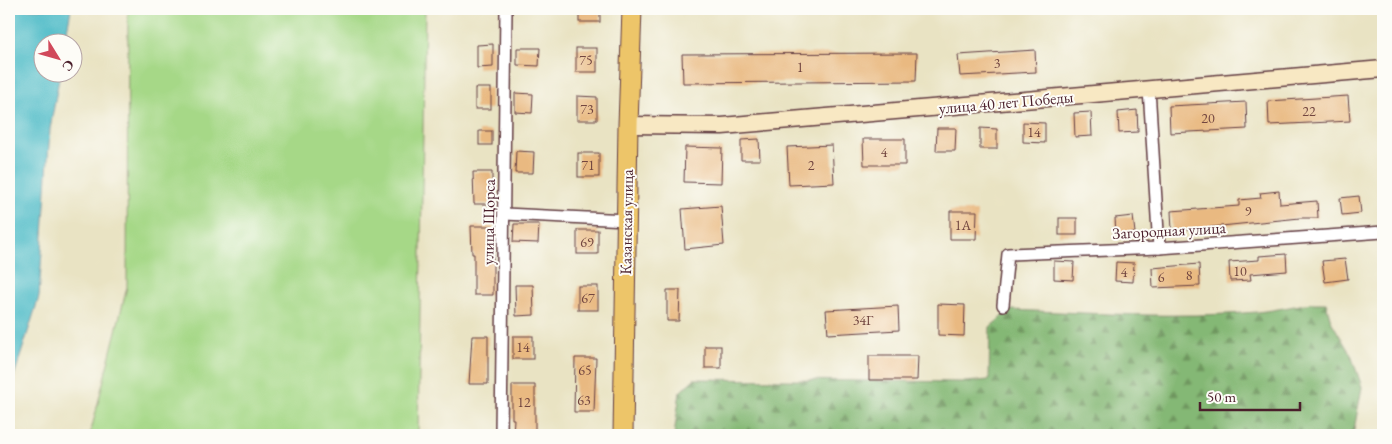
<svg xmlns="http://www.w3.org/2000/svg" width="1392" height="444" font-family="'EB Garamond',serif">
<defs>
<pattern id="forest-firs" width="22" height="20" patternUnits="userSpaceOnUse" patternTransform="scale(1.25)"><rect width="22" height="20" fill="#84b874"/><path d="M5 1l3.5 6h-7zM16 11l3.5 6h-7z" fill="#6e955f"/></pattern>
</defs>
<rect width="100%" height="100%" fill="#fdfcf7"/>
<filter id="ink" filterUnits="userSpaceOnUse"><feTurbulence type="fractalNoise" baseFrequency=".02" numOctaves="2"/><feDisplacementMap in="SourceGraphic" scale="10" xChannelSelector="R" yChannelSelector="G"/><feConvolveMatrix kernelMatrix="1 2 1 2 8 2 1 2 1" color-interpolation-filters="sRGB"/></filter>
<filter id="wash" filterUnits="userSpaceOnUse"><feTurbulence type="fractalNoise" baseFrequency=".0096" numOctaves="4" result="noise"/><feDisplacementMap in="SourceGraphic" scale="20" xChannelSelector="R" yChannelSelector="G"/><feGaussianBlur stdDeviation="1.12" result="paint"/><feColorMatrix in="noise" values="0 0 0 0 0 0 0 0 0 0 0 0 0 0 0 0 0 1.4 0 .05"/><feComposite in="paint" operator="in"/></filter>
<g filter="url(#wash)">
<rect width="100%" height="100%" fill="#e9e3c3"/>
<path fill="#a6d887" stroke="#787c59" d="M128 9H425L418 435H90L127 287Z"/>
<path fill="url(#forest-firs)" stroke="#676c50" d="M1311 303H1326L1331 321 1351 355 1362 387 1353 435H674L680 392 694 379 967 382 989 380 990 327 1010 310C1093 313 1175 319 1258 312 1276 310 1293 306 1311 303Z"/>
<path fill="#4fbcc8" stroke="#4c6e7a" d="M9 9H71L65 42H42V72L60 73 50 129 39 297 9 392V416Z"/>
<g id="blocks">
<g fill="#e9b981">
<rect x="579" y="9" width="21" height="13"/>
<path d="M493 44V67L477 68V45Z"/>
<path d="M517 48H540L539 66 517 65Z"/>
<rect x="576" y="48" width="21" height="24"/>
<path d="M1035 50 1036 72 960 76 958 55Z"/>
<path d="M917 53 916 81 683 83 682 54Z"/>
<rect x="475" y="88" width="16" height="21"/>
<path d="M515 93 533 94 532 113 515 112Z"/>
<path d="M577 96 597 97V120H577Z"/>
<path d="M1348 96 1350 121 1269 125 1268 101Z"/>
<path d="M1246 102 1247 129 1170 133 1169 106Z"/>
<path d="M1137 110 1138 132 1119 133 1118 112Z"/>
<path d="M1091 112 1092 136 1075 137 1074 113Z"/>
<path d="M1023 122 1045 123V143L1023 142Z"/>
<path d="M937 128H956L955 151H936Z"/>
<path d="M980 128 997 129V149H980Z"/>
<rect x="479" y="131" width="13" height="14"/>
<path d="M759 139 760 160H741V140Z"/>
<path d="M863 139H905V165H864Z"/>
<path d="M832 145 834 183 789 185 787 147Z"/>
<path d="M685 147 722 148 721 183 684 182Z"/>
<path d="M516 151 534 152 533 173H515Z"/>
<rect x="578" y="153" width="21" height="24"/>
<path d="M473 172H492V204H474Z"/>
<path d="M1279 191 1280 204 1317 201 1318 218H1300L1172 231 1171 211 1239 206V200L1261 198 1260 193Z"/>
<path d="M1359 196 1361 213 1342 215 1340 198Z"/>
<path d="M721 206 724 245 685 249 682 209Z"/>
<path d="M950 211H977L976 239H950Z"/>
<path d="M1133 216 1135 233 1116 234 1115 218Z"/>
<rect x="1059" y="218" width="18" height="17"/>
<path d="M514 224H539L538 243 513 242Z"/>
<path d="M471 226H493V295H474V254H472Z"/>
<rect x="577" y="230" width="21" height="24"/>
<path d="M1286 254 1287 271 1250 274 1251 280 1230 281 1229 262 1259 260V256Z"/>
<path d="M1345 259 1348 279 1325 282 1322 261Z"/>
<path d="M1054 261 1074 262 1073 280 1054 279Z"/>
<path d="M1116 262 1134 263 1133 282 1115 281Z"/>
<path d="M1199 264 1200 286 1153 288 1152 268Z"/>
<path d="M515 285H533L534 315 516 316Z"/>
<rect x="578" y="286" width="20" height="24"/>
<path d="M667 290H680L679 321H667Z"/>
<path d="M938 304 965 305 964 336 938 335Z"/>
<path d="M898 306 899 330 828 334 826 310Z"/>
<path d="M472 336H488V384H469Z"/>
<rect x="513" y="336" width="20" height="23"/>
<rect x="705" y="346" width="16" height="22"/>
<path d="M869 356H918L917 380H869Z"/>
<path d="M575 358H596L594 412H574Z"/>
<path d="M512 385H535V435H513L514 419H512Z"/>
</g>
</g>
</g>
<g filter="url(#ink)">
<use href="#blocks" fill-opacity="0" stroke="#623c42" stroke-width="1"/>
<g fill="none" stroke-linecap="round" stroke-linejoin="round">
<defs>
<g id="street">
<path d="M1149 89 1159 248"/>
<path d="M505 214 627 220"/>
<path d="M1003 305 1008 254 1159 248 1383 232"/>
<path d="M501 435 506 9"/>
</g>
<path id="secondary" d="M628 125 722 126 1383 69"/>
<path id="primary" d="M623 435 628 125 632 9"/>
</defs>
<use href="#street" stroke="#623c42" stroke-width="14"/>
<use href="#secondary" stroke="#623c42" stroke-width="19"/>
<use href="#primary" stroke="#623c42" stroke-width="21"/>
<use href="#street" stroke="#fff" stroke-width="11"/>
<use href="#secondary" stroke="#f8e8c3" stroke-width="16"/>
<use href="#primary" stroke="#edc569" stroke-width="19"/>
</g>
</g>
<g text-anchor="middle" stroke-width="4" stroke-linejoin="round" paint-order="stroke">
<g font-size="14" fill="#724640">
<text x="586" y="65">75</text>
<text x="997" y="68">3</text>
<text x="800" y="72">1</text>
<text x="587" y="114">73</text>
<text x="1309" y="116">22</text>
<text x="1208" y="123">20</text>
<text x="1034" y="137">14</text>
<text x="884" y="157">4</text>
<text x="588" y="170">71</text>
<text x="811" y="170">2</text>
<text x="1248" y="216">9</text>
<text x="963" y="230">1А</text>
<text x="587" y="247">69</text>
<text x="1240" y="276">10</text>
<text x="1124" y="277">4</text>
<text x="1189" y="280">8</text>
<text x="1161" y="282">6</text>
<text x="588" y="303">67</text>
<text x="863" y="325">34Г</text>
<text x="523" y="352">14</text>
<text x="585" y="375">65</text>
<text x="584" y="405">63</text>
<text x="524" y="407">12</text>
</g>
<g font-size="16" fill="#4a1f2b" stroke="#fdfcf7">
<text transform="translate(1006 102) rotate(-5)" y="6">улица 40 лет Победы</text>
<text transform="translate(488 222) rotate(-89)" y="6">улица Щорса</text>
<text transform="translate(626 222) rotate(-89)" y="6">Казанская улица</text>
<text transform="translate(1169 230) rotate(-3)" y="6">Загородная улица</text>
</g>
</g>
<rect width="1392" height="444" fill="none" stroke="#fdfcf7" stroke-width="30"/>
<g transform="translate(58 58) rotate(127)"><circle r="24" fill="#fdfcf7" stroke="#b5a4a5"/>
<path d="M0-4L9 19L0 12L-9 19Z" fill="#d1495b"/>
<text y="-8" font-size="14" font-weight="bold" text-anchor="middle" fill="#4a1f2b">С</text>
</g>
<path d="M1200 402v8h100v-8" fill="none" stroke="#4a1f2b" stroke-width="2.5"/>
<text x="1207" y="402" font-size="15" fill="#4a1f2b" stroke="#fdfcf7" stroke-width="4" paint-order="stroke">50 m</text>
</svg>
